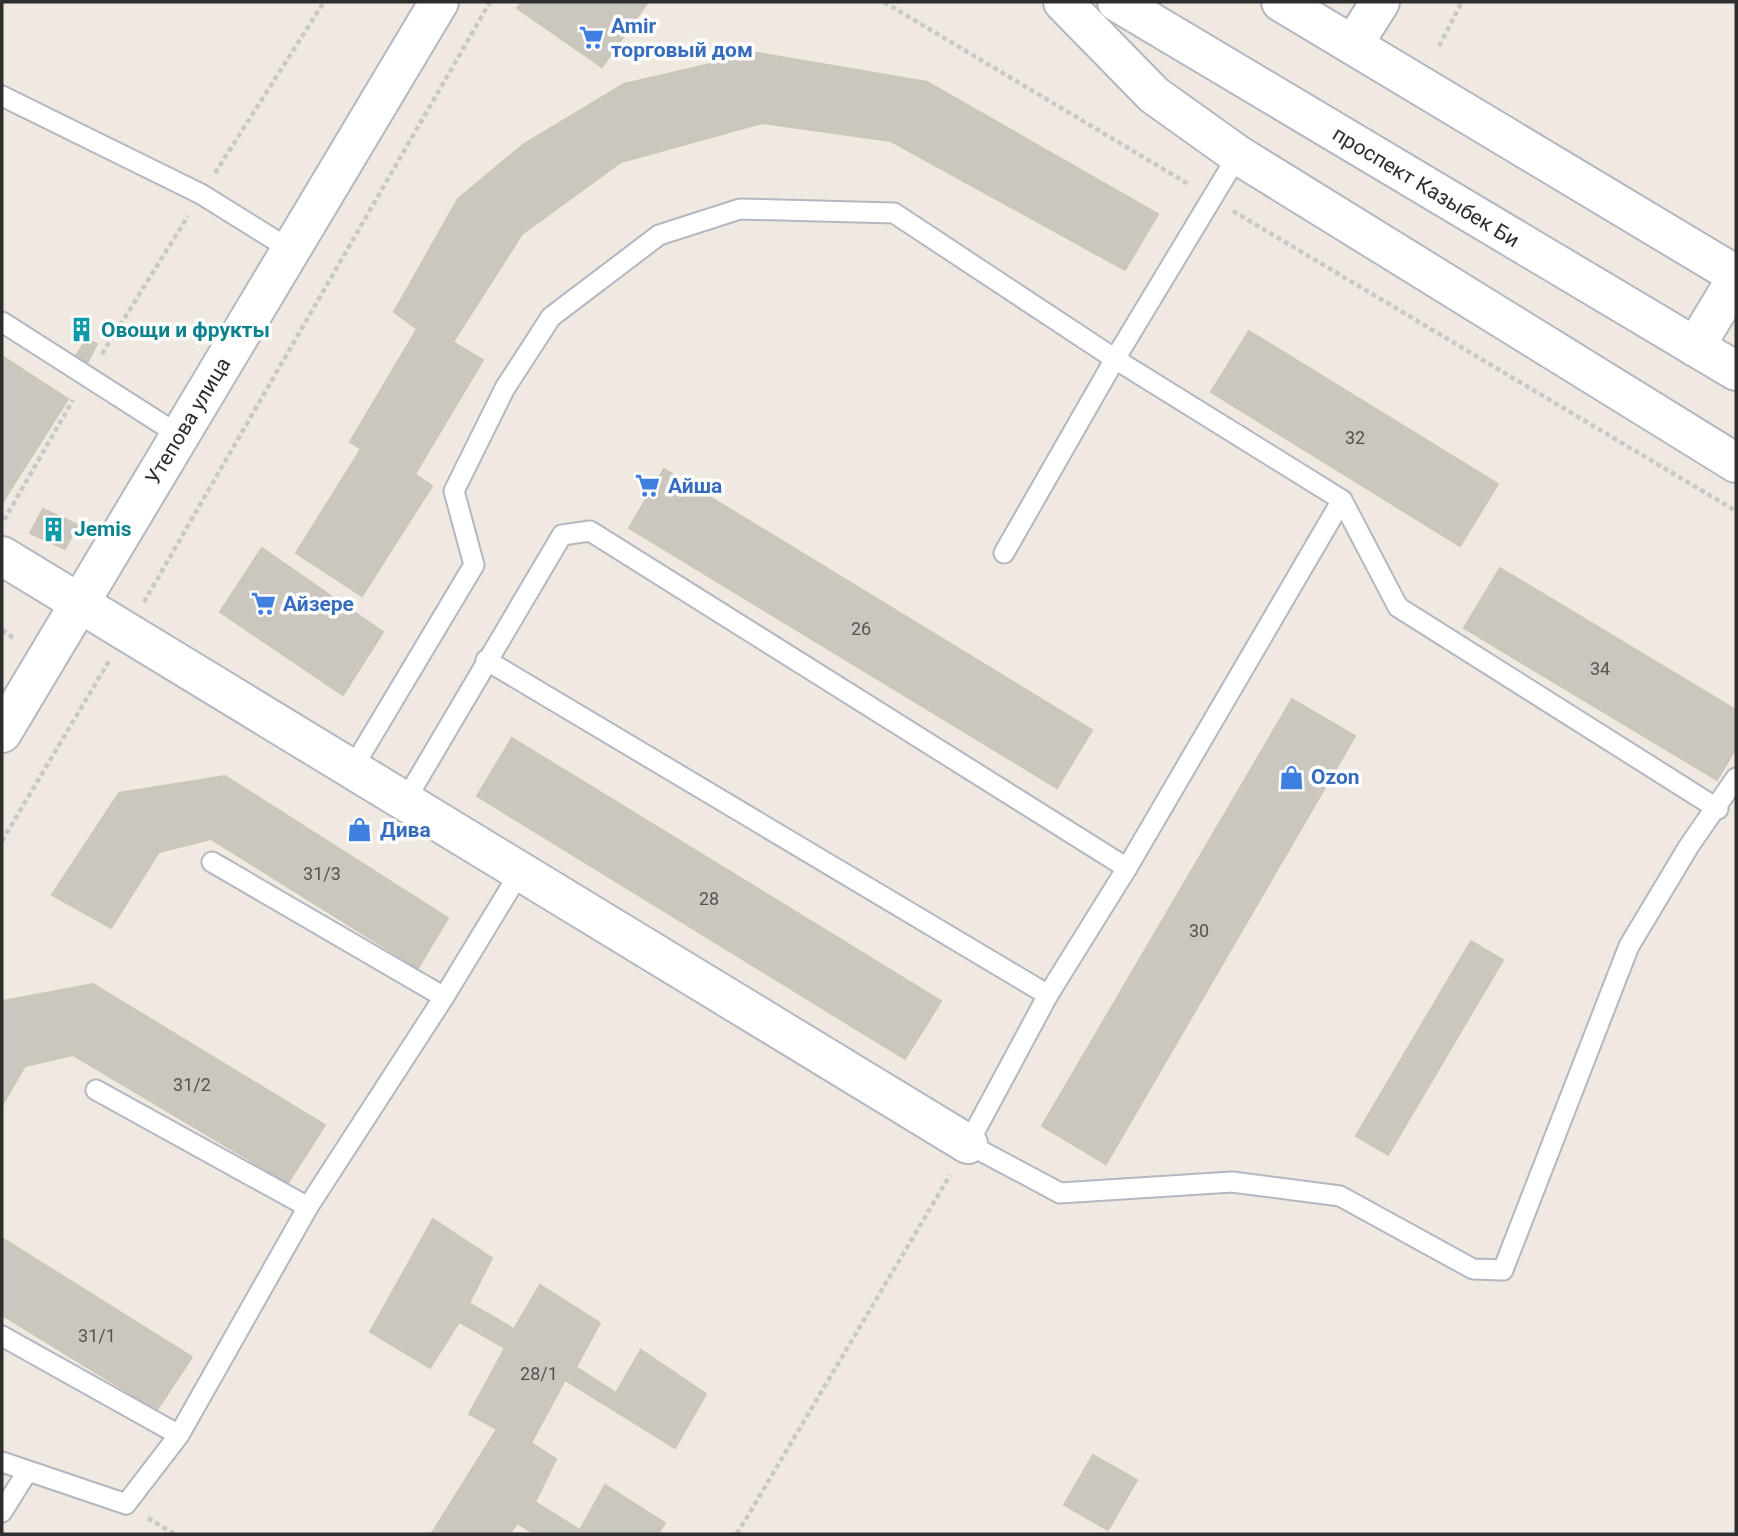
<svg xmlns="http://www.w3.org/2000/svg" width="1738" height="1536" font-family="Roboto,sans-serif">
<rect width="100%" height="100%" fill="#efe9e1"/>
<g fill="#cbc7bf" stroke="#cbc5ba" stroke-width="2">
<path d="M522 2H648L602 67 517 8Z"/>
<path d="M758 53 927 82 1158 214 1125 270 891 141 762 123 621 162 522 234 453 342 483 360 415 474 432 486 362 596 296 553 361 449 350 442 417 329 394 312 458 199 524 144 624 84Z"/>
<path d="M1249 331 1498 484 1460 546 1211 392Z"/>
<path d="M86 339 97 344 87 363 75 358Z"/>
<path d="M2 356 68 399 2 503Z"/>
<path d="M664 469 1092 730 1057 788 629 528Z"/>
<path d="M43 509 78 525 65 549 30 533Z"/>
<path d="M262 548 383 632 343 695 220 612Z"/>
<path d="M1500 568 1736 710V748L1717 780 1464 628Z"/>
<path d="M1292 699 1355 736 1106 1164 1042 1126Z"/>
<path d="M512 738 941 1001 905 1059 477 796Z"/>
<path d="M225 776 448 918 418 968 211 839 159 852 111 928 52 895 119 793Z"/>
<path d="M1471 941 1503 960 1388 1155 1356 1136Z"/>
<path d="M93 984 325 1125 288 1183 73 1055 25 1066 2 1105V1001Z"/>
<path d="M433 1219 492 1258 469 1303 514 1329 540 1285 600 1323 576 1367 616 1393 641 1350 706 1394 675 1448 565 1380 531 1443 556 1459 535 1502 580 1530 605 1485 665 1523 658 1534H535L517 1523 510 1534 432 1533 497 1429 469 1414 505 1348 459 1322 430 1368 370 1332Z"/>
<path d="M2 1238 192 1357 157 1410 2 1315Z"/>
<path d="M1093 1455 1137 1480 1108 1530 1064 1505Z"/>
</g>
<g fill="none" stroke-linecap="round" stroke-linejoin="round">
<defs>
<g id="service">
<path d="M2 96 201 194 291 250"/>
<path d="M2 322 179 435"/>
<path d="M1342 500 1398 607 1718 809"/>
<path d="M1004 553 1115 359 1238 155"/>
<path d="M486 660 1048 995"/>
<path d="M352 769 474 565 454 491 505 388 551 317 659 235 740 209 894 213 1115 359 1342 500 1127 868 1048 995 968 1144 1060 1193 1232 1182 1340 1196 1473 1269 1503 1270 1629 946 1689 846 1736 778"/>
<path d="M405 801 562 535 590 531 1127 868"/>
<path d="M212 862 444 997"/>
<path d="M96 1090 308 1207"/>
<path d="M2 1336 179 1435"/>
<path d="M2 1462 126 1504 179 1435 308 1207 444 997 520 872"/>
<path d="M2 1512 27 1472"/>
</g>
<g id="minor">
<path d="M1063 2 1154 95 1238 155 1736 463"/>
<path d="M1353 45 1380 2"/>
<path d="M2 556 968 1144"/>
<path d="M2 733 439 2"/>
</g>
<g id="tertiary">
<path d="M1117 2 1736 371"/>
<path d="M1281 2 1736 275"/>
<path d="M1695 347 1736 279"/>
</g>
</defs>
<use href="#service" stroke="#b4b7c1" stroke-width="23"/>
<use href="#minor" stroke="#b4b7c1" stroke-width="42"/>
<use href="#tertiary" stroke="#b4b7c1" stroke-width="42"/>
<g stroke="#c9c9c9" stroke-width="4.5" stroke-dasharray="5 3.5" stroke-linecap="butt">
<path d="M884 2 1190 185"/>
<path d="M1439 46 1462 2"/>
<path d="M215 173 324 2"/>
<path d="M1233 211 1736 511"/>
<path d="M102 354 188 216"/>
<path d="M4 520 73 400"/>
<path d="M144 602 490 2"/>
<path d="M2 630 15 639"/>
<path d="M2 841 109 661"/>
<path d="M148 1518 174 1534"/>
<path d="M737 1534 950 1175"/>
</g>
<use href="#service" stroke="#fff" stroke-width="19"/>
<use href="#minor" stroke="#fff" stroke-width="38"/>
<use href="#tertiary" stroke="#fff" stroke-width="38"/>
</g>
<defs>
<symbol id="supermarket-bare" viewBox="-9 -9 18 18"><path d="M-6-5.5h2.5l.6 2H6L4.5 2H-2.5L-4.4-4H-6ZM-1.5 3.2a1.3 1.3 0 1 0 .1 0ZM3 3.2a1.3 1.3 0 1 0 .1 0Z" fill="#3f7fe0" stroke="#fff" stroke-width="2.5" paint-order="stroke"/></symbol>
<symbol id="building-bare" viewBox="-9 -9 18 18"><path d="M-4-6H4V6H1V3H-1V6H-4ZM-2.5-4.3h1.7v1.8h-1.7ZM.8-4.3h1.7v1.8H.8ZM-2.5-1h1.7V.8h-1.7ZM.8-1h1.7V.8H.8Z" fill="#0f9aa8" stroke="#fff" stroke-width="2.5" paint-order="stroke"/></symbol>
<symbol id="shop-bare" viewBox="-9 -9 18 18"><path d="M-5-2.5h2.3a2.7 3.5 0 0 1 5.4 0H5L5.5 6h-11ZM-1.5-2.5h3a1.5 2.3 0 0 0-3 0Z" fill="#3f7fe0" stroke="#fff" stroke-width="2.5" paint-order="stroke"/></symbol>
</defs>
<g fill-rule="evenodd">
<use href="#supermarket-bare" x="574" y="20" width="35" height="35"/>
<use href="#building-bare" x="64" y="312" width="35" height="35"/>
<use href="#supermarket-bare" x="630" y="468" width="35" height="35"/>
<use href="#building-bare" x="36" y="512" width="35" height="35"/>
<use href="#supermarket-bare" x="246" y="586" width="35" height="35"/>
<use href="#shop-bare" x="1274" y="760" width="35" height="35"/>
<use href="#shop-bare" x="342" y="812" width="35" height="35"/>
</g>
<g text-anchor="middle" stroke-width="7" stroke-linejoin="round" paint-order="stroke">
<g font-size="18" fill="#555452">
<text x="1355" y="444">32</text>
<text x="861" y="635">26</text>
<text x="1600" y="675">34</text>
<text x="322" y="880">31/3</text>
<text x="709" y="905">28</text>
<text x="1199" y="937">30</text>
<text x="192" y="1091">31/2</text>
<text x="97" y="1342">31/1</text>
<text x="539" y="1380">28/1</text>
</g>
<g font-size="21" font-weight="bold" fill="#366cbe" stroke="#fff" text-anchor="start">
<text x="611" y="33">Amir<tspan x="611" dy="24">торговый дом</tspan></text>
<text x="668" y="493">Айша</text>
<text x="283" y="611">Айзере</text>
<text x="1311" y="784">Ozon</text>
<text x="380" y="837">Дива</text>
</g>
<g font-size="21" fill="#2e2e2e" stroke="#fff">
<text transform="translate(1426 187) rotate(31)" y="7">проспект Казыбек Би</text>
<text transform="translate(188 421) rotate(-59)" y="7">Утепова улица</text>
</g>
<g font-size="21" font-weight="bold" fill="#0d838f" stroke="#fff" text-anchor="start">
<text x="101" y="337">Овощи и фрукты</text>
<text x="74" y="536">Jemis</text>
</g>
</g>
<rect width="1738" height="1536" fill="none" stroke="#2e2e2e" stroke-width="7"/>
</svg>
